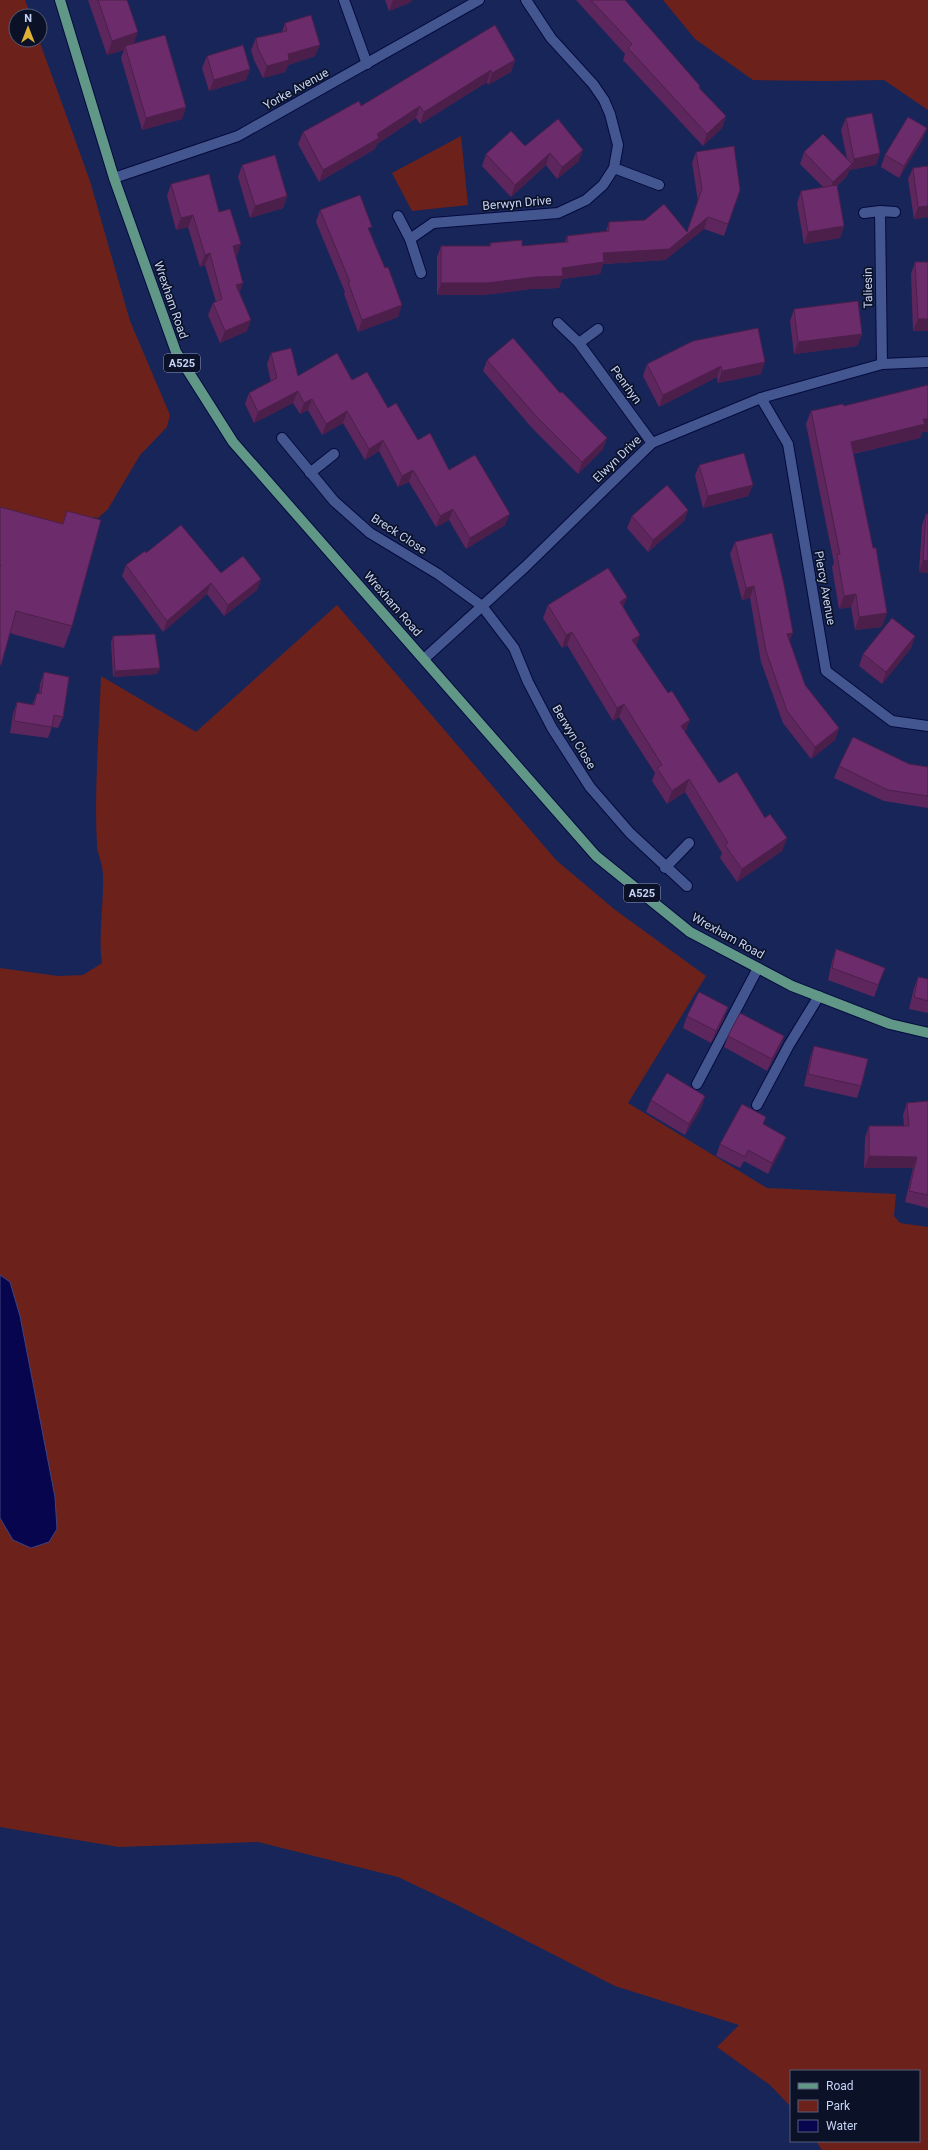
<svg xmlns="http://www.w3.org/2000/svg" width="928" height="2150" font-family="Roboto,sans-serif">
<rect width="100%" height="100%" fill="#182559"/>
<g fill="#6c221b">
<path d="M0 0H25L31 16H16V40H39L90 181 130 321 170 415 167 427 140 455 108 509 98 518 94 517 85 540 0 531Z"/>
<path d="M663 0H928V110L884 80 825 81 753 80 695 39Z"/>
<path d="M461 136 468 205 412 211 392 173Z"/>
<path d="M337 605 556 860 614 909 706 976 628 1103 767 1188 896 1194 894 1216 900 1223 928 1227V2150H822L816 2141H919V2071H791V2107L770 2085 717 2047 739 2025 615 1986 457 1905 398 1877 258 1842 119 1847 0 1827V1518L13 1540 55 1497 20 1316 10 1282 0 1275V968L58 976 83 975 102 963C98 934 104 905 103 876 103 864 98 856 97 846 94 790 99 733 101 676L196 732Z"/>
</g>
<path fill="#06054d" stroke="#40437f" d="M0 1275 10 1282 20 1316 55 1497 57 1529 49 1542 31 1548 13 1540 0 1518Z"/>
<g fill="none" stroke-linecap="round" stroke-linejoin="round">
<defs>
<g id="service">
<path d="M697 1084 758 968"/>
<path d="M757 1105 789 1045 819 996"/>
</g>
<g id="minor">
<path d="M344 0 367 64"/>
<path d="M526 0 551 38 593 84 604 100 610 114 618 145 614 168 659 185"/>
<path d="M114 178 238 136 479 0"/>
<path d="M864 213 880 211"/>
<path d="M398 216 410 239 421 273"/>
<path d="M410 239 433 223 558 213 586 200 603 185 614 168"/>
<path d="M558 323 579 343 652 443"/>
<path d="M579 343 598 329"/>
<path d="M882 364 880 211 895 212"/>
<path d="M761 398 788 444 826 671 892 721 928 726"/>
<path d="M282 438 334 501 370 533 438 574 482 606 514 648 528 682 552 728 590 787 630 833 687 886"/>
<path d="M310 473 334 454"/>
<path d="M424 659 525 567 652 443 761 398 882 364 928 362"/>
<path d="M665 868 689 843"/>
</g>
<path id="primary" d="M60 0 114 178 176 352 233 442 596 856 690 932 792 986 890 1024 928 1033"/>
</defs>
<use href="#service" stroke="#050a3d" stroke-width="12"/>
<use href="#minor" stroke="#050a3d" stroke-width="12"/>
<use href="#primary" stroke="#050a3d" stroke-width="12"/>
<use href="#service" stroke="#43568f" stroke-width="10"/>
<use href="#minor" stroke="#43568f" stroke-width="10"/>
<use href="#primary" stroke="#609787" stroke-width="10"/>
</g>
<g fill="#5d265c">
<path d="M88 0H127L134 44 186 107 182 119 142 130 121 58 124 50 107 55Z"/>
<path d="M385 0H412L411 2 389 11Z"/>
<path d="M576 0H625L699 88 726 116 722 128 703 146 623 60 625 54Z"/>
<path d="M285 23 315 56 288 65 285 72 263 78 254 60 251 50 256 38 282 32Z"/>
<path d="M207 56 250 69 246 80 209 91 202 68Z"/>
<path d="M515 60 511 72 488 85 487 82 420 124 416 118 377 144 375 149 319 182 298 144 303 132 361 106Z"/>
<path d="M846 118 880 153 876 165 849 170 847 176 837 186 844 226 840 238 804 244 797 203 801 191 823 187 800 164 804 152 847 159 841 130Z"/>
<path d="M927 128 922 140 899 178 881 167 885 155Z"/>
<path d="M525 146 579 161 557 179 546 165 511 197 482 166 486 154Z"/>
<path d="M696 152 740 190 724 236 704 229 665 260 603 264 600 274 562 279 559 288 531 289 483 295H437V257L441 246H489L490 243 522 246 565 242 567 236 606 231 609 222 687 232 698 201 692 163Z"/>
<path d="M242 165 287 196 283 208 250 218 238 177Z"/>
<path d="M928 166V217L914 219 908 179 913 168Z"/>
<path d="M171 184 219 212 237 256H235L240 293 247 331 220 343 208 315 213 303 216 302 205 265 200 267 188 227 176 230 167 196Z"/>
<path d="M320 210 370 231 398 317 358 332 344 294 345 292 316 222Z"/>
<path d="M915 262H928V331H913L911 274Z"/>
<path d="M794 309 862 334 857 346 794 354 790 321Z"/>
<path d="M758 328 761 374 718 383 717 377 659 407 643 376 647 364Z"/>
<path d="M271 353 298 376 352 380 388 408 418 440 449 470 505 525 466 549 449 520 436 527 409 482 398 487 379 451 365 460 343 423 322 435 308 410 300 414 293 403 254 423 245 404 249 393 271 382 267 364Z"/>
<path d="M487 360 560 393 607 438 603 449 578 474 532 428 483 371Z"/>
<path d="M928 385V432H922L920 438 853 454 882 627 855 630 851 607 839 609 832 567 834 563 806 424 811 411 844 406Z"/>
<path d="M699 465 753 485 748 496 703 508 695 476Z"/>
<path d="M0 507 62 524 67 511 72 626 64 648 9 633 0 667Z"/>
<path d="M688 510 684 521 648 552 627 528 632 516Z"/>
<path d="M926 514H928V573L919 572 922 525Z"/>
<path d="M735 542 790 641 805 685 839 728 835 740 811 759 783 723 761 662 750 598 742 600 730 554Z"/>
<path d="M146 553 221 573 261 579 257 590 224 616 207 594 163 632 122 576 126 565Z"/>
<path d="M627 597 623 607 640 635 636 646 685 733 719 783 765 818 787 838 782 851 737 882 720 858 722 853 685 792 667 804 652 781 655 773 619 717 613 721 567 645 562 648 543 618 548 605Z"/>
<path d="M113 636 157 674 113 677 111 642Z"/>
<path d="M915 636 911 648 882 684 859 666 863 654Z"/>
<path d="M44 672 63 717 58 728 52 727 48 738 10 733 13 714 17 702 32 705 37 693 39 694 40 684Z"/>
<path d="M909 764 928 767V808L884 801 834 778 839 766Z"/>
<path d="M836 949 885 968 874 997 828 980 832 961Z"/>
<path d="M918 977 928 979V1013L909 1009 914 988Z"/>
<path d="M687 1016 724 1019 711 1043 683 1028Z"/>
<path d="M728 1036H784L780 1047 767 1071 724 1047Z"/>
<path d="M814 1046 861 1086 857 1098 804 1086 810 1058Z"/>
<path d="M705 1096 701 1108 685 1135 646 1112 651 1100Z"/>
<path d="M928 1101V1208L905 1202 913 1168H864L865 1138 869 1126H904L903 1115 907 1103Z"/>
<path d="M764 1124 786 1137 782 1148 768 1174 744 1161 740 1168 716 1156 720 1144Z"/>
</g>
<g fill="#4c1f4b">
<path d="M393 0H412L411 2 389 11Z"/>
<path d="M138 32 133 46H125L124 50 107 55 112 41Z"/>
<path d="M320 45 315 56 288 65 285 72 263 78 267 66 288 54Z"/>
<path d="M515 60 511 72 488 85 492 73Z"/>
<path d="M250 69 246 80 209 91 214 80Z"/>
<path d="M491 70 487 82 420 124 424 112Z"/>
<path d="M420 106 416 118 377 144 375 149 319 182 323 170Z"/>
<path d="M186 107 182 119 142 130 146 118Z"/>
<path d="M726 116 722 128 703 146 707 134Z"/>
<path d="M927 128 922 140 899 178 904 166Z"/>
<path d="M583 150 579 161 557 179 562 167Z"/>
<path d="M550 153 546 165 511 197 515 185Z"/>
<path d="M880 153 876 165 850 170 854 159Z"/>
<path d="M852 164 847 176 829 193 833 182Z"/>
<path d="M287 196 283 208 250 218 255 206Z"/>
<path d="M928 206V217L914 219 918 207Z"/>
<path d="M193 215 188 227 176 230 181 218Z"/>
<path d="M708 217 704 229 665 260 603 264 600 274 562 279 559 288 531 289 483 295H437L441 283 562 268 603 253 669 249Z"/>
<path d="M844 226 840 238 804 244 808 232Z"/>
<path d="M241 244 237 256 228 258 233 246Z"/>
<path d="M210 253 205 265 200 267 205 255Z"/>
<path d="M243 283 239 295 236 285Z"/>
<path d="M402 305 398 317 358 332 362 320Z"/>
<path d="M918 319H928V331H913Z"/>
<path d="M251 320 247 331 220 343 225 331Z"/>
<path d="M862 334 857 346 794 354 798 342Z"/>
<path d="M765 362 761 374 718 383 722 371Z"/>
<path d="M721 366 717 377 659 407 663 395Z"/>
<path d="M298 391 293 403 254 423 258 412Z"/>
<path d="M312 399 308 410 300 414 304 403Z"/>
<path d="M347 411 343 423 322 435 326 424Z"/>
<path d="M923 419H928V432H922L920 438 846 455 851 442Z"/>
<path d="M607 438 603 449 578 474 582 462Z"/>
<path d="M383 440 379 451 365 460 369 449Z"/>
<path d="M413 470 409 482 398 487 402 476Z"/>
<path d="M753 485 748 496 703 508 708 496Z"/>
<path d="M453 509 449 520 436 527 440 516Z"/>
<path d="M688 510 684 521 648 552 653 540Z"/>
<path d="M510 514 505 525 466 549 470 538Z"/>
<path d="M923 560 928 561V573L919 572Z"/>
<path d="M261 579 257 590 224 616 228 605Z"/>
<path d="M211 583 207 594 163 632 167 621Z"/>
<path d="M754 586 750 598 742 600 746 588Z"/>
<path d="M856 594 851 607 839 609 844 596Z"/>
<path d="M627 597 622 610 620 602Z"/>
<path d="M887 613 882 627 855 630 859 617Z"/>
<path d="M572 632 567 645 562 648 566 635Z"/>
<path d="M793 633 788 645 787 634Z"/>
<path d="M640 635 635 648 632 640Z"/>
<path d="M915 636 911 648 882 684 886 672Z"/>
<path d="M160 668 157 674 113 677 115 671Z"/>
<path d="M624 704 619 717 613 721 617 708Z"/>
<path d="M690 720 685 733 681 726Z"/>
<path d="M839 728 835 740 811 759 815 747Z"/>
<path d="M689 779 685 792 667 804 672 791Z"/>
<path d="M787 838 782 851 737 882 742 869Z"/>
<path d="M728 1007 724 1019 711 1043 716 1031Z"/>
<path d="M784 1036 780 1047 767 1071 772 1059Z"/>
<path d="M705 1096 701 1108 685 1135 689 1124Z"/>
<path d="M786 1137 782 1148 768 1174 772 1163Z"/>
<path d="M869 1156 917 1157 913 1168H864Z"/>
</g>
<g fill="#6c2c6b" stroke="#4c1f4b">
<path d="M98 0H127L138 32 112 41Z"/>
<path d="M591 0H625L700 86 699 88 726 116 707 134 628 48 632 44Z"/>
<path d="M311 15 320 45 288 54 289 60 267 66 258 49 256 38 287 31 285 23Z"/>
<path d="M495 25 515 60 492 73 491 70 424 112 420 106 377 134 379 138 323 170 303 132 359 101 361 106Z"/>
<path d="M165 35 186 107 146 118 125 46Z"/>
<path d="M243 45 250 69 214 80 207 56Z"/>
<path d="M872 113 880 153 854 159 846 118Z"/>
<path d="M908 117 927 128 904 166 885 155Z"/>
<path d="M558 119 583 150 562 167 550 153 515 185 486 154 511 131 525 146Z"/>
<path d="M823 134 852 164 833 182 804 152Z"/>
<path d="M734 146 740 190 728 224 708 217 669 249 603 253 604 262 562 268 563 276 535 277 487 283H441V246H491L490 243 522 240V246L568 242 567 236 609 231V222L645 220 664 204 687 232 702 189 696 152Z"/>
<path d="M275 155 287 196 255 206 242 165Z"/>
<path d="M928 166V206L918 207 913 168Z"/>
<path d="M209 174 219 212 230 209 241 244 233 246 243 283 236 285 251 320 225 331 213 303 222 299 210 253 205 255 193 215 181 218 171 184Z"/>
<path d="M837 185 844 226 808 232 801 191Z"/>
<path d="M360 195 372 227 368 228 385 268 388 267 402 305 362 320 348 282H350L320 210Z"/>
<path d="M915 262H928V319H918Z"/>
<path d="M858 301 862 334 798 342 794 309Z"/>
<path d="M758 328 765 362 722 371 721 366 663 395 647 364 693 341Z"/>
<path d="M513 338 560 393 562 392 607 438 582 462 536 416 487 360Z"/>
<path d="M291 348 298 376 337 353 352 380 367 372 388 408 396 403 418 440 430 433 449 470 475 455 510 514 470 538 453 509 440 516 413 470 402 476 383 440 369 449 347 411 326 424 312 399 304 403 298 391 258 412 249 393 277 378 271 353Z"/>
<path d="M928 385V419H923L925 424 851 442 873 548H876L887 613 859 617 856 594 844 596 837 554H840L811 411 843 404 844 406Z"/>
<path d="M744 453 753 485 708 496 699 465Z"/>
<path d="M667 485 688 510 653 540 632 516Z"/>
<path d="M0 507 63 524 67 511 101 520 72 626 16 611 1 665 0 664V567L1 565H0Z"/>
<path d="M926 514H928V561L923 560Z"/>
<path d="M181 525 221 573 243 556 261 579 228 605 211 583 167 621 126 565 145 551 146 553Z"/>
<path d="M772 533 784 585 793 633 787 634 805 685 839 728 815 747 787 711 766 651 754 586 746 588 735 542Z"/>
<path d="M608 568 627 597 620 602 640 635 632 640 668 693 672 691 690 720 681 726 719 783 737 772 765 818 770 814 787 838 742 869 725 845 728 843 689 779 672 791 657 768 662 765 624 704 617 708 572 632 566 635 548 605Z"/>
<path d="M892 618 915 636 886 672 863 654Z"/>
<path d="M155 634 160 668 115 671 113 636Z"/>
<path d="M44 672 69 677 63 717 54 715 52 727 14 721 17 702 34 705 37 693 41 694Z"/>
<path d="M853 737 909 764 928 767V796L888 790 839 766Z"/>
<path d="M836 949 885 968 878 985 832 968Z"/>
<path d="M918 977 928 979V1001L914 997Z"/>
<path d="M699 992 728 1007 716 1031 687 1016Z"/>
<path d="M740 1013 784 1036 772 1059 728 1036Z"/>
<path d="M814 1046 868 1059 861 1086 808 1074Z"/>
<path d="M667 1073 705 1096 689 1124 651 1100Z"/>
<path d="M928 1101V1195L909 1191 917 1157 869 1156V1126H909L907 1103Z"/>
<path d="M742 1104 766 1117 763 1124 786 1137 772 1163 748 1150 745 1157 720 1144Z"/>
</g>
<g text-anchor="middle" stroke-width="3.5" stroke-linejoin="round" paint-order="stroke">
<g fill="#0b1228" stroke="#8e99b7" stroke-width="1">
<rect x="164" y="354" width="36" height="18" rx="3"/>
<rect x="624" y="884" width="36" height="18" rx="3"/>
</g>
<g font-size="11" font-weight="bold" fill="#c6d3f4">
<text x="182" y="367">A525</text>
<text x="642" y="897">A525</text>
</g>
<g font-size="12" fill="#c6d3f4" stroke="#0b1228">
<text transform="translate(296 89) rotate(-29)" y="4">Yorke Avenue</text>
<text transform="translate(517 203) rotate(-5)" y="4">Berwyn Drive</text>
<text transform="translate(868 288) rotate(-91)" y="4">Taliesin</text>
<text transform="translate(171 300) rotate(71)" y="4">Wrexham Road</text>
<text transform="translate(626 385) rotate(54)" y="4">Penrhyn</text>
<text transform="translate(617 459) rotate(-44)" y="4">Elwyn Drive</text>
<text transform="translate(399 534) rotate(33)" y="4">Breck Close</text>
<text transform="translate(825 588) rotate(80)" y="4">Piercy Avenue</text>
<text transform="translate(393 604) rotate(49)" y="4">Wrexham Road</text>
<text transform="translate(574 737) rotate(59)" y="4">Berwyn Close</text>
<text transform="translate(728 936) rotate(29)" y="4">Wrexham Road</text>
</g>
</g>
<rect x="790" y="2070" width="130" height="72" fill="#0b1228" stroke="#565f7a"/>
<rect x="798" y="2083" width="20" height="6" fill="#609787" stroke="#565f7a"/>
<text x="826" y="2090" font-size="12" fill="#c6d3f4">Road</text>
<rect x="798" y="2100" width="20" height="12" fill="#6c221b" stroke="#565f7a"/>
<text x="826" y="2110" font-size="12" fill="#c6d3f4">Park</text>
<rect x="798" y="2120" width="20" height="12" fill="#06054d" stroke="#565f7a"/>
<text x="826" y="2130" font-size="12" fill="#c6d3f4">Water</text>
<g transform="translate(28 28)"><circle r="19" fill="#0b1228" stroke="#565f7a"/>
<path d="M0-3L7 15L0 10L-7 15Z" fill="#ddb133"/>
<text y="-6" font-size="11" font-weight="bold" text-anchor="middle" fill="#c6d3f4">N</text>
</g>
</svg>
